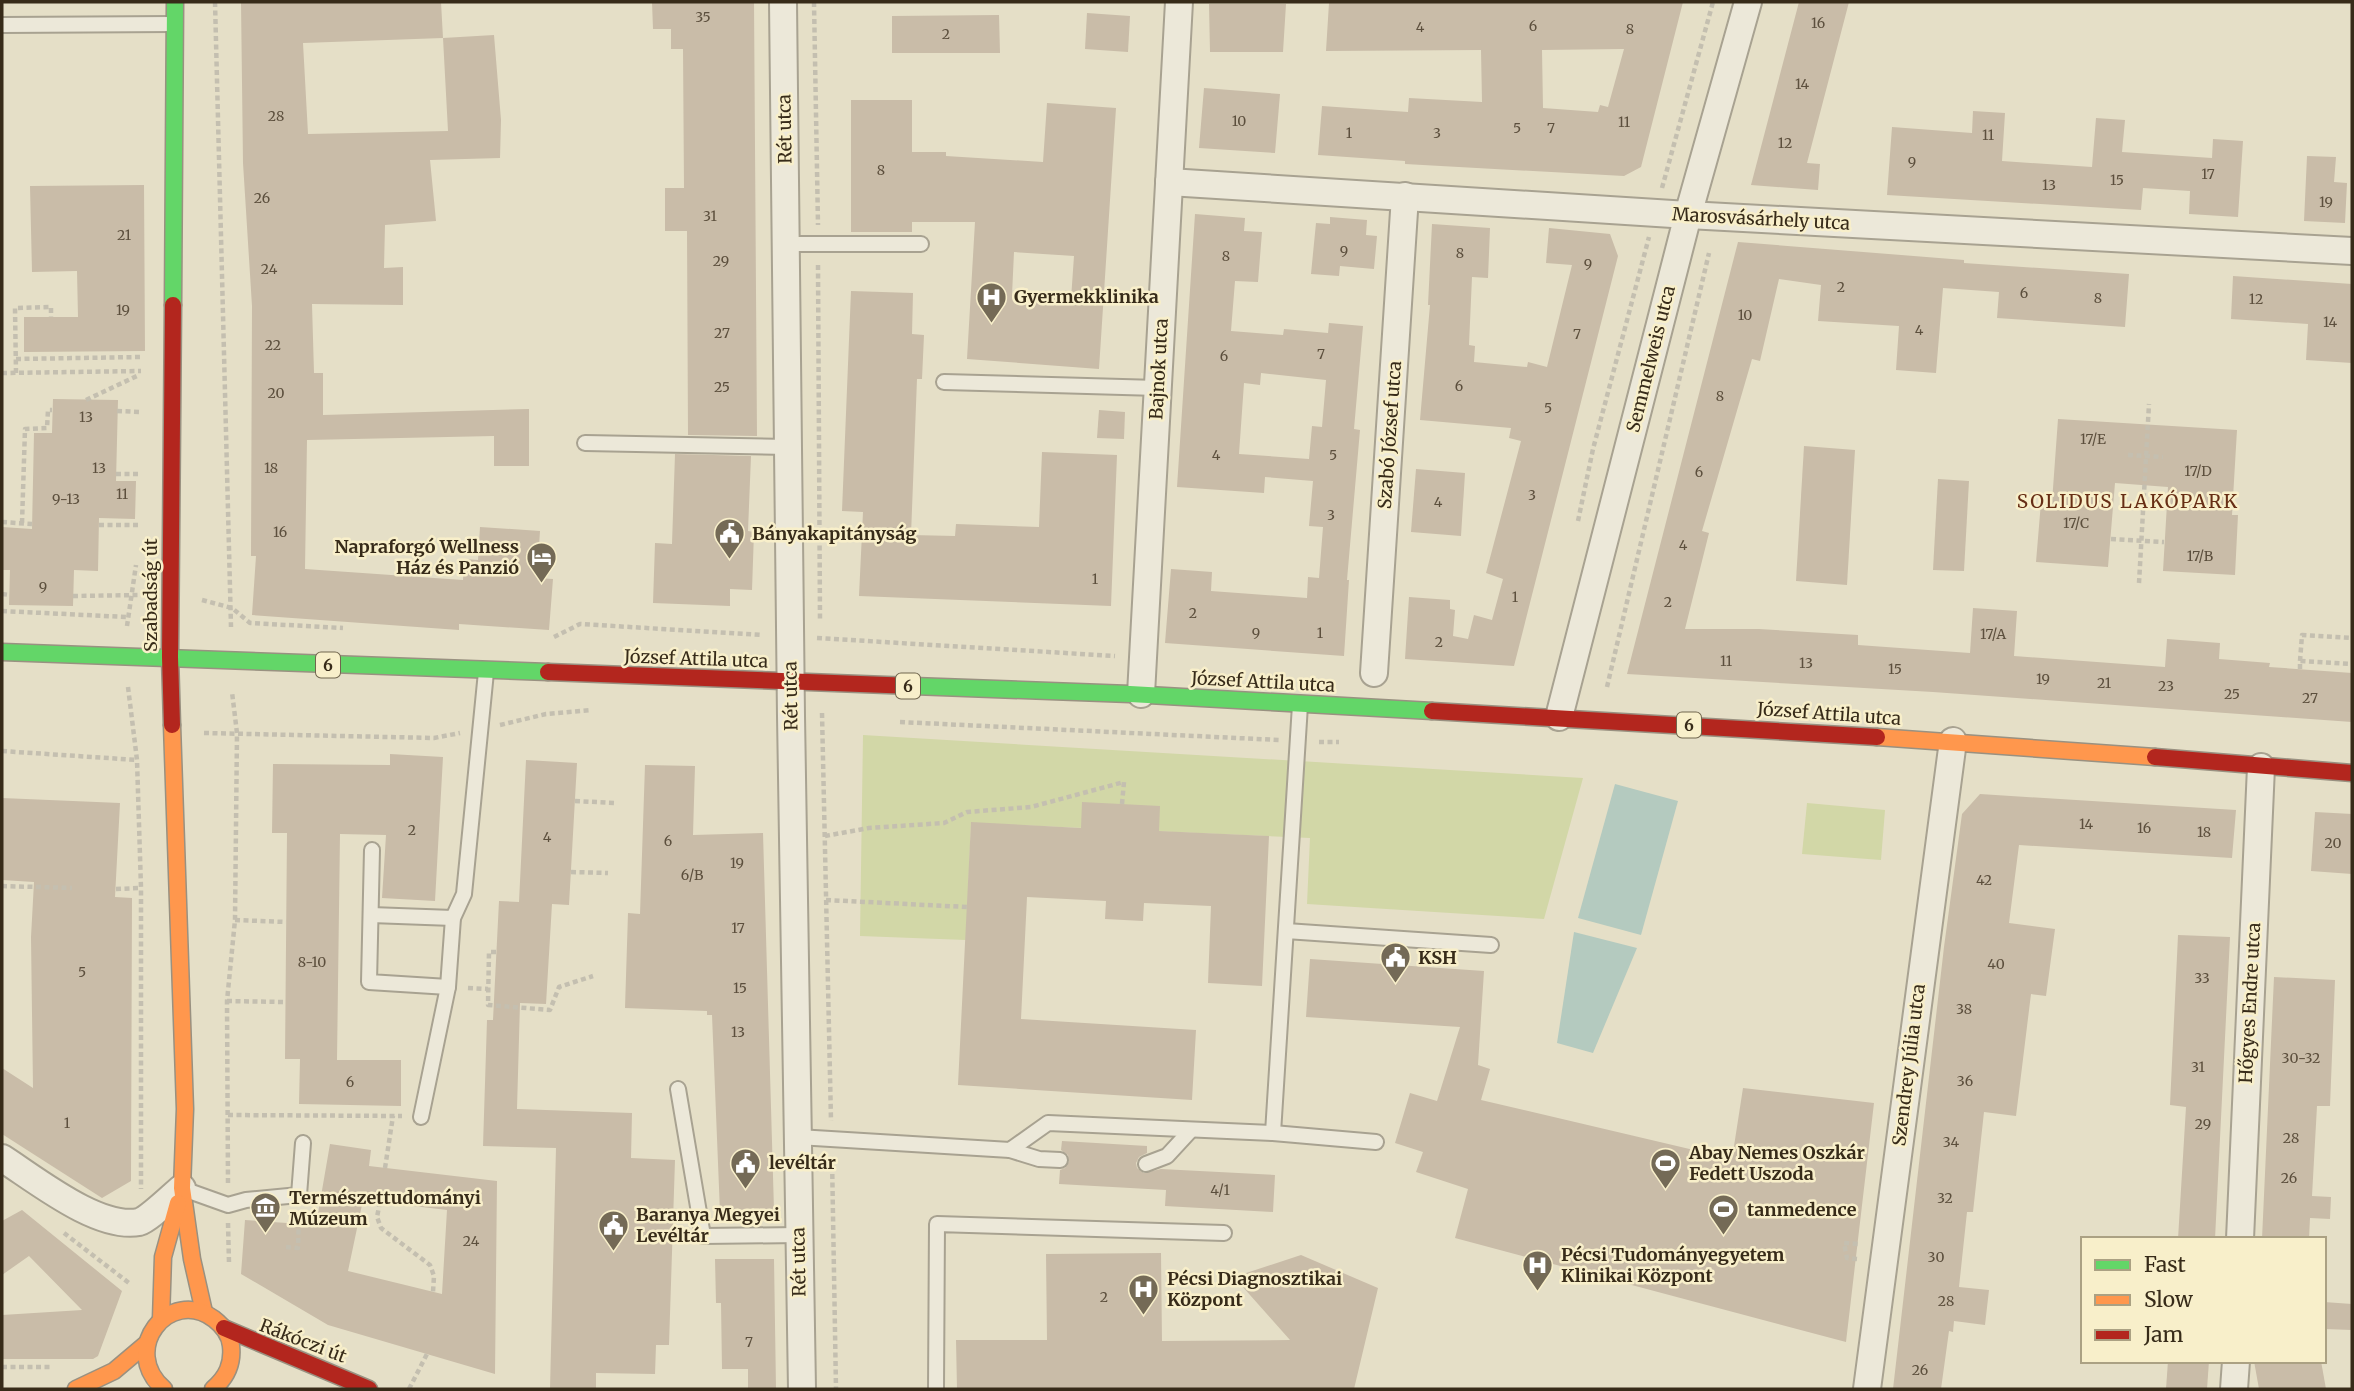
<svg xmlns="http://www.w3.org/2000/svg" width="2354" height="1391" font-family="Merriweather,serif">
<rect width="100%" height="100%" fill="#e5dfc7"/>
<g fill="#d2d7a7">
<path d="M863 735 1583 778 1544 919 1307 904 1310 838 971 823 966 940 860 936Z"/>
<path d="M1807 803 1885 810 1881 860 1802 854Z"/>
</g>
<g fill="#b4cabf">
<path d="M1615 784 1678 801 1641 935 1578 918Z"/>
<path d="M1574 932 1637 948 1593 1053 1557 1043Z"/>
</g>
<g fill="#c9bca8" fill-rule="evenodd">
<path d="M241 2H441L443 38 494 35 501 120 500 158 430 160 436 221 385 225 384 268 403 267V305L312 304 314 373H323V415L529 409V466H494V436L307 440 305 569 463 580 464 559 478 560 480 527 540 531 537 578 553 579 549 630 459 624V630L252 615 256 556H251L252 306 243 163ZM443 38 448 131 308 134 303 43Z"/>
<path d="M652 2H754L757 436 688 435 687 231H665V188H684L683 49H671V29H653Z"/>
<path d="M1683 2 1641 167 1624 176 1405 164V161L1318 155 1322 106 1408 112 1409 98 1482 102 1481 50 1326 51 1329 3ZM1624 49 1608 107 1600 105 1598 112 1543 108 1542 50Z"/>
<path d="M1799 2H1849L1807 163 1820 164 1818 190 1751 185Z"/>
<path d="M1209 4H1286L1283 52H1210Z"/>
<path d="M1087 13 1130 16 1128 52 1085 49Z"/>
<path d="M999 15 1000 53H892V16Z"/>
<path d="M1204 88 1280 94 1275 153 1199 148Z"/>
<path d="M851 100H912V152H946V156L1043 162 1047 103 1116 108 1099 369 967 359 975 222H912V232H851ZM1014 252 1074 256 1071 299 1012 295Z"/>
<path d="M1973 111 2005 113 2002 161 2092 167 2096 118 2125 120 2122 152 2212 158 2213 139 2243 141 2238 217 2189 214 2190 191 2143 188 2141 210 1887 195 1892 127 1972 133Z"/>
<path d="M2307 156 2336 157 2334 182 2347 183 2345 223 2304 221Z"/>
<path d="M144 185 145 351 24 352V317H78L77 271 32 272 30 186Z"/>
<path d="M1195 214 1245 218 1244 231 1262 232 1258 282 1235 281 1231 331 1283 335 1284 329 1328 333 1329 323 1363 326 1354 429 1360 430 1347 580H1349L1344 656 1165 643 1171 569 1212 572 1211 591 1307 598 1308 577 1319 578 1323 527 1309 526 1313 481 1265 477 1264 493 1177 487ZM1261 373 1326 380 1322 427 1312 426 1309 459 1239 454 1244 383 1260 385Z"/>
<path d="M1330 217 1367 220 1366 235 1377 236 1374 269 1340 266 1339 276 1311 274 1316 223 1330 224Z"/>
<path d="M1432 224 1490 228 1488 278 1472 277 1469 345 1475 346 1474 362 1527 367 1528 362 1547 367 1572 265 1546 263 1549 228 1610 234 1618 256 1514 666 1405 659 1409 597 1450 600V609L1455 610 1453 636 1468 639 1474 615 1492 620 1503 579 1486 573 1521 441 1509 438 1511 428 1420 420 1430 305H1428Z"/>
<path d="M1738 242 1964 260V263L2129 274 2125 327 1997 318 1999 292 1943 288 1936 373 1896 370 1899 326 1818 321 1821 285 1779 279 1760 361 1752 359 1702 531 1709 533 1685 629H1759L1858 635V645L1970 653 1973 608 2017 611 2014 656 2165 667 2167 639 2220 643 2219 659 2270 663 2269 667 2352 673V722L1933 692 1627 674Z"/>
<path d="M2233 276 2352 284V363L2306 360 2308 324 2231 319Z"/>
<path d="M851 291 913 293 912 334 924 335 922 379H917L911 535 955 536 956 524 1039 527 1042 452 1117 455 1111 606 859 596 863 512 842 511Z"/>
<path d="M53 399 118 400 116 481H136L135 519 99 518 98 571 74 570 73 606 9 605 10 570H2V527L32 529 34 433H52Z"/>
<path d="M1099 410 1125 412 1124 439 1097 438Z"/>
<path d="M2058 419 2237 430 2232 515H2238L2235 575 2163 571 2168 487 2115 483 2108 567 2036 562 2041 502H2052Z"/>
<path d="M1804 446 1855 450 1847 585 1796 581Z"/>
<path d="M675 454 751 456 748 531 754 532 752 590 730 589V606L653 603 655 543 672 544Z"/>
<path d="M1416 469 1465 473 1461 536 1411 532Z"/>
<path d="M1938 479 1969 481 1964 571 1933 570Z"/>
<path d="M390 754 443 757 435 901 382 898 386 835 340 834 337 1060H401V1106L299 1104 300 1059H285L287 833H272L273 764 390 765Z"/>
<path d="M526 760 577 763 569 905 552 904 546 1004 520 1003 517 1109 632 1113 631 1158 675 1160 669 1345H656L655 1374 596 1373V1389H550L556 1148 483 1146 487 1020H493L499 901 519 902Z"/>
<path d="M645 765 695 766 693 835 763 833 774 1210 720 1212 712 1015H707V1011L625 1008 628 913 640 914Z"/>
<path d="M1980 794 2236 810 2232 858 2019 845 2009 923 2055 929 2046 996 2031 994 2016 1116 1984 1112 1973 1212H1967L1959 1287 1989 1290 1985 1325 1954 1321 1953 1332 1949 1331 1941 1389H1893L1944 947 1962 814Z"/>
<path d="M2 798 120 803 115 897 132 898 131 1181 102 1198 2 1134V1068L33 1088 31 937 34 882 2 880Z"/>
<path d="M1082 802 1160 806 1159 831 1269 836 1262 986 1208 983 1211 906 1144 903 1143 921 1105 919 1106 901 1027 897 1021 1019 1196 1030 1192 1100 958 1085 971 822 1081 828Z"/>
<path d="M2315 812 2352 814V874L2311 871Z"/>
<path d="M2178 935 2230 937 2215 1239H2178L2186 1107 2170 1105Z"/>
<path d="M1310 959 1484 971 1478 1065 1490 1069 1481 1100 1732 1159 1743 1088 1874 1103 1846 1342 1455 1238 1468 1189 1416 1172 1423 1152 1395 1143 1410 1093 1437 1101 1460 1027 1306 1017Z"/>
<path d="M2274 977 2335 980 2330 1106H2317L2312 1196 2331 1197 2330 1219 2310 1218 2309 1239H2262Z"/>
<path d="M1062 1141 1147 1146V1153L1139 1157 1136 1163 1137 1168 1144 1173 1161 1169 1275 1175 1273 1212 1165 1206 1166 1190 1059 1184 1060 1170 1065 1168 1069 1161 1068 1155 1061 1150Z"/>
<path d="M330 1144 371 1150 369 1166 497 1181 495 1374 328 1325 241 1274 245 1220 316 1225ZM363 1200 447 1210 442 1294 348 1271Z"/>
<path d="M22 1210 122 1291 98 1356 93 1359H2V1315L82 1310 29 1256 2 1275V1221Z"/>
<path d="M1161 1253 1162 1341 1290 1340 1234 1277 1301 1255 1378 1288 1354 1389H957L956 1340H1047L1046 1254Z"/>
<path d="M715 1259H774L776 1389H748V1369H722L721 1303H716Z"/>
<path d="M2324 1302 2352 1304V1330L2324 1329Z"/>
<path d="M2168 1361H2209L2207 1389H2166Z"/>
<path d="M2254 1361H2321L2326 1389H2259Z"/>
</g>
<g fill="none" stroke-linecap="round" stroke-linejoin="round">
<defs>
<g id="lane">
<path d="M2 25 173 24"/>
<path d="M786 244H921"/>
<path d="M944 382 1158 388"/>
<path d="M585 443 788 447"/>
<path d="M372 850 369 982 448 987"/>
<path d="M371 915 453 918"/>
<path d="M1286 931 1491 945"/>
<path d="M678 1089 703 1236 799 1235"/>
<path d="M421 1117 448 987 453 918 464 894 486 672"/>
<path d="M1273 1133 1300 705"/>
<path d="M798 1137 1010 1150 1048 1123 1273 1133 1376 1142"/>
<path d="M1010 1150 1039 1159 1060 1160"/>
<path d="M1146 1164 1167 1156 1191 1130"/>
<path d="M186 1190 228 1205 246 1200 299 1195 303 1143"/>
<path d="M936 1389 937 1224 1224 1233"/>
</g>
<g id="street">
<path d="M783 2 791 716 802 1389"/>
<path d="M1169 182 1688 215 2352 251"/>
<path d="M1374 673 1405 196"/>
<path d="M1141 694 1179 2"/>
<path d="M1559 717 1688 215 1748 2"/>
<path d="M2 1158C35 1179 98 1230 139 1222 149 1219 172 1196 182 1188"/>
<path d="M2240 1239 2261 767"/>
<path d="M1867 1389 1953 741"/>
<path d="M2234 1389 2236 1361"/>
</g>
<g id="fast">
<path d="M173 305 175 2"/>
<path d="M2 652 548 672"/>
<path d="M913 686 1130 694 1432 711"/>
</g>
<g id="slow">
<path d="M172 725 185 1109 182 1188 192 1259 204 1312"/>
<path d="M1877 737 2155 757"/>
<path d="M161 1319 163 1257 178 1203"/>
<path d="M76 1389 114 1371 146 1344"/>
<path d="M164 1389C119 1350 169 1286 214 1319 223 1326 230 1335 231 1346 233 1364 227 1377 213 1389"/>
</g>
<g id="jam">
<path d="M548 672 913 686"/>
<path d="M1432 711 1877 737"/>
<path d="M172 725 170 657 173 305"/>
<path d="M2155 757 2352 773"/>
<path d="M224 1328 369 1389"/>
</g>
</defs>
<use href="#lane" stroke="#a8a291" stroke-width="18"/>
<use href="#street" stroke="#a8a291" stroke-width="30"/>
<use href="#fast" stroke="#999181" stroke-width="19"/>
<use href="#slow" stroke="#999181" stroke-width="19"/>
<use href="#jam" stroke="#999181" stroke-width="19"/>
<g stroke="#c4bfb0" stroke-width="4.5" stroke-dasharray="5 3.5" stroke-linecap="butt">
<path d="M215 2 231 627"/>
<path d="M814 2 818 225"/>
<path d="M1662 188 1713 2"/>
<path d="M818 265 820 620"/>
<path d="M16 359 141 357"/>
<path d="M2 373 141 371"/>
<path d="M16 373 15 308 51 307V317"/>
<path d="M86 400 139 375"/>
<path d="M117 411 141 412"/>
<path d="M2128 455 2163 457"/>
<path d="M116 474H140"/>
<path d="M1578 521 1593 449 1649 237"/>
<path d="M2 522 32 524"/>
<path d="M22 523 25 429 47 428 48 410H52"/>
<path d="M99 525H140"/>
<path d="M2111 539 2164 542"/>
<path d="M2139 583 2149 404"/>
<path d="M2 594 10 595"/>
<path d="M73 596 141 595"/>
<path d="M202 600 232 608 250 623 343 628"/>
<path d="M2 611 127 617"/>
<path d="M127 626 136 565"/>
<path d="M554 637 580 624 763 635"/>
<path d="M817 638 1115 656"/>
<path d="M2300 661 2302 635 2352 638"/>
<path d="M2300 669V661L2352 664"/>
<path d="M128 687 137 760 141 888V1189"/>
<path d="M1607 687 1709 253"/>
<path d="M822 713 831 1121"/>
<path d="M900 722 1279 740"/>
<path d="M500 725 546 714 591 710"/>
<path d="M204 733 434 738 460 733"/>
<path d="M1319 742H1339"/>
<path d="M2 751 137 760"/>
<path d="M575 801 616 803"/>
<path d="M825 836 869 828 944 823 967 812 1031 807 1124 782 1122 804"/>
<path d="M571 872 608 873"/>
<path d="M2 886 72 888"/>
<path d="M116 889 141 888"/>
<path d="M826 900 967 907"/>
<path d="M235 920 286 922"/>
<path d="M496 952H489L488 1005 550 1010 559 987 593 976"/>
<path d="M468 988 488 989"/>
<path d="M227 1001 285 1002"/>
<path d="M228 1115 402 1116"/>
<path d="M832 1157 836 1389"/>
<path d="M385 1168 393 1116"/>
<path d="M228 1183 227 1001 235 920 237 733 232 692"/>
<path d="M380 1202 377 1217 381 1228 430 1265 434 1276 433 1292"/>
<path d="M228 1223 229 1263"/>
<path d="M64 1233 129 1283"/>
<path d="M286 1247 298 1248 299 1215"/>
<path d="M1857 1259 1847 1258 1844 1243 1859 1244"/>
<path d="M2 1367H53"/>
<path d="M409 1389 427 1354"/>
</g>
<use href="#lane" stroke="#ece8d9" stroke-width="14"/>
<use href="#street" stroke="#ece8d9" stroke-width="26"/>
<use href="#fast" stroke="#63d668" stroke-width="16"/>
<use href="#slow" stroke="#ff974d" stroke-width="16"/>
<use href="#jam" stroke="#b3261e" stroke-width="16"/>
</g>
<defs>
<symbol id="hospital-pin" viewBox="-11 -11 22 30"><path d="M0 17L-7.5 6A9.5 9.5 0 1 1 7.5 6Z" fill="#746a56" stroke="#f8efca"/><path d="M-5-5h3v3.5h4V-5h3V5h-3V1.5h-4V5h-3Z" fill="#fff"/></symbol>
<symbol id="civic-pin" viewBox="-11 -11 22 30"><path d="M0 17L-7.5 6A9.5 9.5 0 1 1 7.5 6Z" fill="#746a56" stroke="#f8efca"/><path d="M-.6-6.5H3V-4.5H.6V-3L4-1V1h2V6H-6V1h2V-1L-.6-3ZM-1.2 2.5V6h2.4V2.5Z" fill="#fff"/></symbol>
<symbol id="hotel-pin" viewBox="-11 -11 22 30"><path d="M0 17L-7.5 6A9.5 9.5 0 1 1 7.5 6Z" fill="#746a56" stroke="#f8efca"/><path d="M-6-4.5h1.5V1H6V5H4.5V3h-9V5H-6ZM-4 0a1.8 1.8 0 1 1 3.6 0ZM.5 0V-2.5h3Q6-2.5 6 0Z" fill="#fff"/></symbol>
<symbol id="stadium-pin" viewBox="-11 -11 22 30"><path d="M0 17L-7.5 6A9.5 9.5 0 1 1 7.5 6Z" fill="#746a56" stroke="#f8efca"/><path d="M0-5a6.5 5 0 1 0 0 10a6.5 5 0 1 0 0-10ZM-3.5-1.8h7v3.6h-7Z" fill="#fff"/></symbol>
<symbol id="museum-pin" viewBox="-11 -11 22 30"><path d="M0 17L-7.5 6A9.5 9.5 0 1 1 7.5 6Z" fill="#746a56" stroke="#f8efca"/><path d="M0-6L6-3V-2H-6V-3ZM-5-1h2V3h-2ZM-1-1h2V3h-2ZM3-1h2V3H3ZM-6 4H6V6H-6Z" fill="#fff"/></symbol>
</defs>
<g fill-rule="evenodd">
<use href="#hospital-pin" x="974" y="280" width="35" height="47"/>
<use href="#civic-pin" x="712" y="516" width="35" height="47"/>
<use href="#hotel-pin" x="524" y="540" width="35" height="47"/>
<use href="#civic-pin" x="1378" y="940" width="35" height="47"/>
<use href="#civic-pin" x="728" y="1146" width="35" height="47"/>
<use href="#stadium-pin" x="1648" y="1146" width="35" height="47"/>
<use href="#museum-pin" x="248" y="1190" width="35" height="47"/>
<use href="#stadium-pin" x="1706" y="1192" width="35" height="47"/>
<use href="#civic-pin" x="596" y="1208" width="35" height="47"/>
<use href="#hospital-pin" x="1520" y="1248" width="35" height="47"/>
<use href="#hospital-pin" x="1126" y="1272" width="35" height="47"/>
</g>
<g text-anchor="middle" stroke-width="5" stroke-linejoin="round" paint-order="stroke">
<g font-size="14" fill="#5c4f3d">
<text x="703" y="22">35</text>
<text x="1818" y="28">16</text>
<text x="1533" y="31">6</text>
<text x="1420" y="32">4</text>
<text x="1630" y="34">8</text>
<text x="946" y="39">2</text>
<text x="1802" y="89">14</text>
<text x="276" y="121">28</text>
<text x="1239" y="126">10</text>
<text x="1624" y="127">11</text>
<text x="1517" y="133">5</text>
<text x="1551" y="133">7</text>
<text x="1349" y="138">1</text>
<text x="1437" y="138">3</text>
<text x="1988" y="140">11</text>
<text x="1785" y="148">12</text>
<text x="1912" y="167">9</text>
<text x="881" y="175">8</text>
<text x="2208" y="179">17</text>
<text x="2117" y="185">15</text>
<text x="2049" y="190">13</text>
<text x="262" y="203">26</text>
<text x="2326" y="207">19</text>
<text x="710" y="221">31</text>
<text x="124" y="240">21</text>
<text x="1344" y="256">9</text>
<text x="1460" y="258">8</text>
<text x="1226" y="261">8</text>
<text x="721" y="266">29</text>
<text x="1588" y="269">9</text>
<text x="269" y="274">24</text>
<text x="1841" y="292">2</text>
<text x="2024" y="298">6</text>
<text x="2098" y="303">8</text>
<text x="2256" y="304">12</text>
<text x="123" y="315">19</text>
<text x="1745" y="320">10</text>
<text x="2330" y="327">14</text>
<text x="1919" y="335">4</text>
<text x="722" y="338">27</text>
<text x="1577" y="339">7</text>
<text x="273" y="350">22</text>
<text x="1321" y="359">7</text>
<text x="1224" y="361">6</text>
<text x="1459" y="391">6</text>
<text x="722" y="392">25</text>
<text x="276" y="398">20</text>
<text x="1720" y="401">8</text>
<text x="1548" y="413">5</text>
<text x="86" y="422">13</text>
<text x="2093" y="444">17/E</text>
<text x="1216" y="460">4</text>
<text x="1333" y="460">5</text>
<text x="99" y="473">13</text>
<text x="271" y="473">18</text>
<text x="2198" y="476">17/D</text>
<text x="1699" y="477">6</text>
<text x="122" y="499">11</text>
<text x="1532" y="500">3</text>
<text x="66" y="504">9-13</text>
<text x="1438" y="507">4</text>
<text x="1331" y="520">3</text>
<text x="2076" y="528">17/C</text>
<text x="280" y="537">16</text>
<text x="1683" y="550">4</text>
<text x="2200" y="561">17/B</text>
<text x="1095" y="584">1</text>
<text x="43" y="592">9</text>
<text x="1515" y="602">1</text>
<text x="1668" y="607">2</text>
<text x="1193" y="618">2</text>
<text x="1256" y="638">9</text>
<text x="1320" y="638">1</text>
<text x="1993" y="639">17/A</text>
<text x="1439" y="647">2</text>
<text x="1726" y="666">11</text>
<text x="1806" y="668">13</text>
<text x="1895" y="674">15</text>
<text x="2043" y="684">19</text>
<text x="2104" y="688">21</text>
<text x="2166" y="691">23</text>
<text x="2232" y="699">25</text>
<text x="2310" y="703">27</text>
<text x="2086" y="829">14</text>
<text x="2144" y="833">16</text>
<text x="412" y="835">2</text>
<text x="2204" y="837">18</text>
<text x="547" y="842">4</text>
<text x="668" y="846">6</text>
<text x="2333" y="848">20</text>
<text x="737" y="868">19</text>
<text x="692" y="880">6/B</text>
<text x="1984" y="885">42</text>
<text x="738" y="933">17</text>
<text x="312" y="967">8-10</text>
<text x="1996" y="969">40</text>
<text x="82" y="977">5</text>
<text x="2202" y="983">33</text>
<text x="740" y="993">15</text>
<text x="1964" y="1014">38</text>
<text x="738" y="1037">13</text>
<text x="2301" y="1063">30-32</text>
<text x="2198" y="1072">31</text>
<text x="1965" y="1086">36</text>
<text x="350" y="1087">6</text>
<text x="67" y="1128">1</text>
<text x="2203" y="1129">29</text>
<text x="2291" y="1143">28</text>
<text x="1951" y="1147">34</text>
<text x="2289" y="1183">26</text>
<text x="1220" y="1195">4/1</text>
<text x="1945" y="1203">32</text>
<text x="471" y="1246">24</text>
<text x="1936" y="1262">30</text>
<text x="1104" y="1302">2</text>
<text x="1946" y="1306">28</text>
<text x="749" y="1347">7</text>
<text x="1920" y="1375">26</text>
</g>
<g fill="#f8efca" stroke="#71664e" stroke-width="2">
<rect x="316" y="652.5" width="24" height="25" rx="5"/>
<rect x="896" y="673.5" width="24" height="25" rx="5"/>
<rect x="1677" y="712.5" width="24" height="25" rx="5"/>
</g>
<g font-size="16" font-weight="bold" fill="#372b19">
<text x="328" y="671">6</text>
<text x="908" y="692">6</text>
<text x="1689" y="731">6</text>
</g>
<g font-size="18" fill="#372b19" stroke="#f8efca">
<text transform="translate(785 129) rotate(-91)" y="6">Rét utca</text>
<text transform="translate(1761 219) rotate(3)" y="6">Marosvásárhely utca</text>
<text transform="translate(1651 359) rotate(-76)" y="6">Semmelweis utca</text>
<text transform="translate(1159 369) rotate(-87)" y="6">Bajnok utca</text>
<text transform="translate(1390 435) rotate(-86)" y="6">Szabó József utca</text>
<text transform="translate(151 595) rotate(-90)" y="6">Szabadság út</text>
<text transform="translate(696 659) rotate(2)" y="6">József Attila utca</text>
<text transform="translate(1263 682) rotate(3)" y="6">József Attila utca</text>
<text transform="translate(791 696) rotate(-91)" y="6">Rét utca</text>
<text transform="translate(1829 714) rotate(4)" y="6">József Attila utca</text>
<text transform="translate(2250 1003) rotate(-87)" y="6">Hőgyes Endre utca</text>
<text transform="translate(1909 1065) rotate(-83)" y="6">Szendrey Júlia utca</text>
<text transform="translate(799 1262) rotate(-91)" y="6">Rét utca</text>
<text transform="translate(303 1341) rotate(21)" y="6">Rákóczi út</text>
</g>
<g font-size="18" font-weight="bold" fill="#372b19" stroke="#f8efca" text-anchor="start">
<text x="1014" y="303">Gyermekklinika</text>
<text x="752" y="540">Bányakapitányság</text>
<text x="519" y="553" text-anchor="end">Napraforgó Wellness<tspan x="519" dy="21">Ház és Panzió</tspan></text>
<text x="1418" y="964">KSH</text>
<text x="1689" y="1159">Abay Nemes Oszkár<tspan x="1689" dy="21">Fedett Uszoda</tspan></text>
<text x="769" y="1169">levéltár</text>
<text x="289" y="1204">Természettudományi<tspan x="289" dy="21">Múzeum</tspan></text>
<text x="1747" y="1216">tanmedence</text>
<text x="636" y="1221">Baranya Megyei<tspan x="636" dy="21">Levéltár</tspan></text>
<text x="1561" y="1261">Pécsi Tudományegyetem<tspan x="1561" dy="21">Klinikai Központ</tspan></text>
<text x="1167" y="1285">Pécsi Diagnosztikai<tspan x="1167" dy="21">Központ</tspan></text>
</g>
<g font-size="19" letter-spacing="2" fill="#672e15" stroke="#f8efca">
<text x="2128" y="508">SOLIDUS LAKÓPARK</text>
</g>
</g>
<rect width="2354" height="1391" fill="none" stroke="#372b19" stroke-width="7"/>
<rect x="2081" y="1237" width="245" height="126" fill="#f8efca" stroke="#aba183" stroke-width="2"/>
<rect x="2095" y="1260" width="35" height="10" fill="#63d668" stroke="#aba183" stroke-width="2"/>
<text x="2144" y="1272" font-size="21" fill="#372b19">Fast</text>
<rect x="2095" y="1295" width="35" height="10" fill="#ff974d" stroke="#aba183" stroke-width="2"/>
<text x="2144" y="1307" font-size="21" fill="#372b19">Slow</text>
<rect x="2095" y="1330" width="35" height="10" fill="#b3261e" stroke="#aba183" stroke-width="2"/>
<text x="2144" y="1342" font-size="21" fill="#372b19">Jam</text>
</svg>
